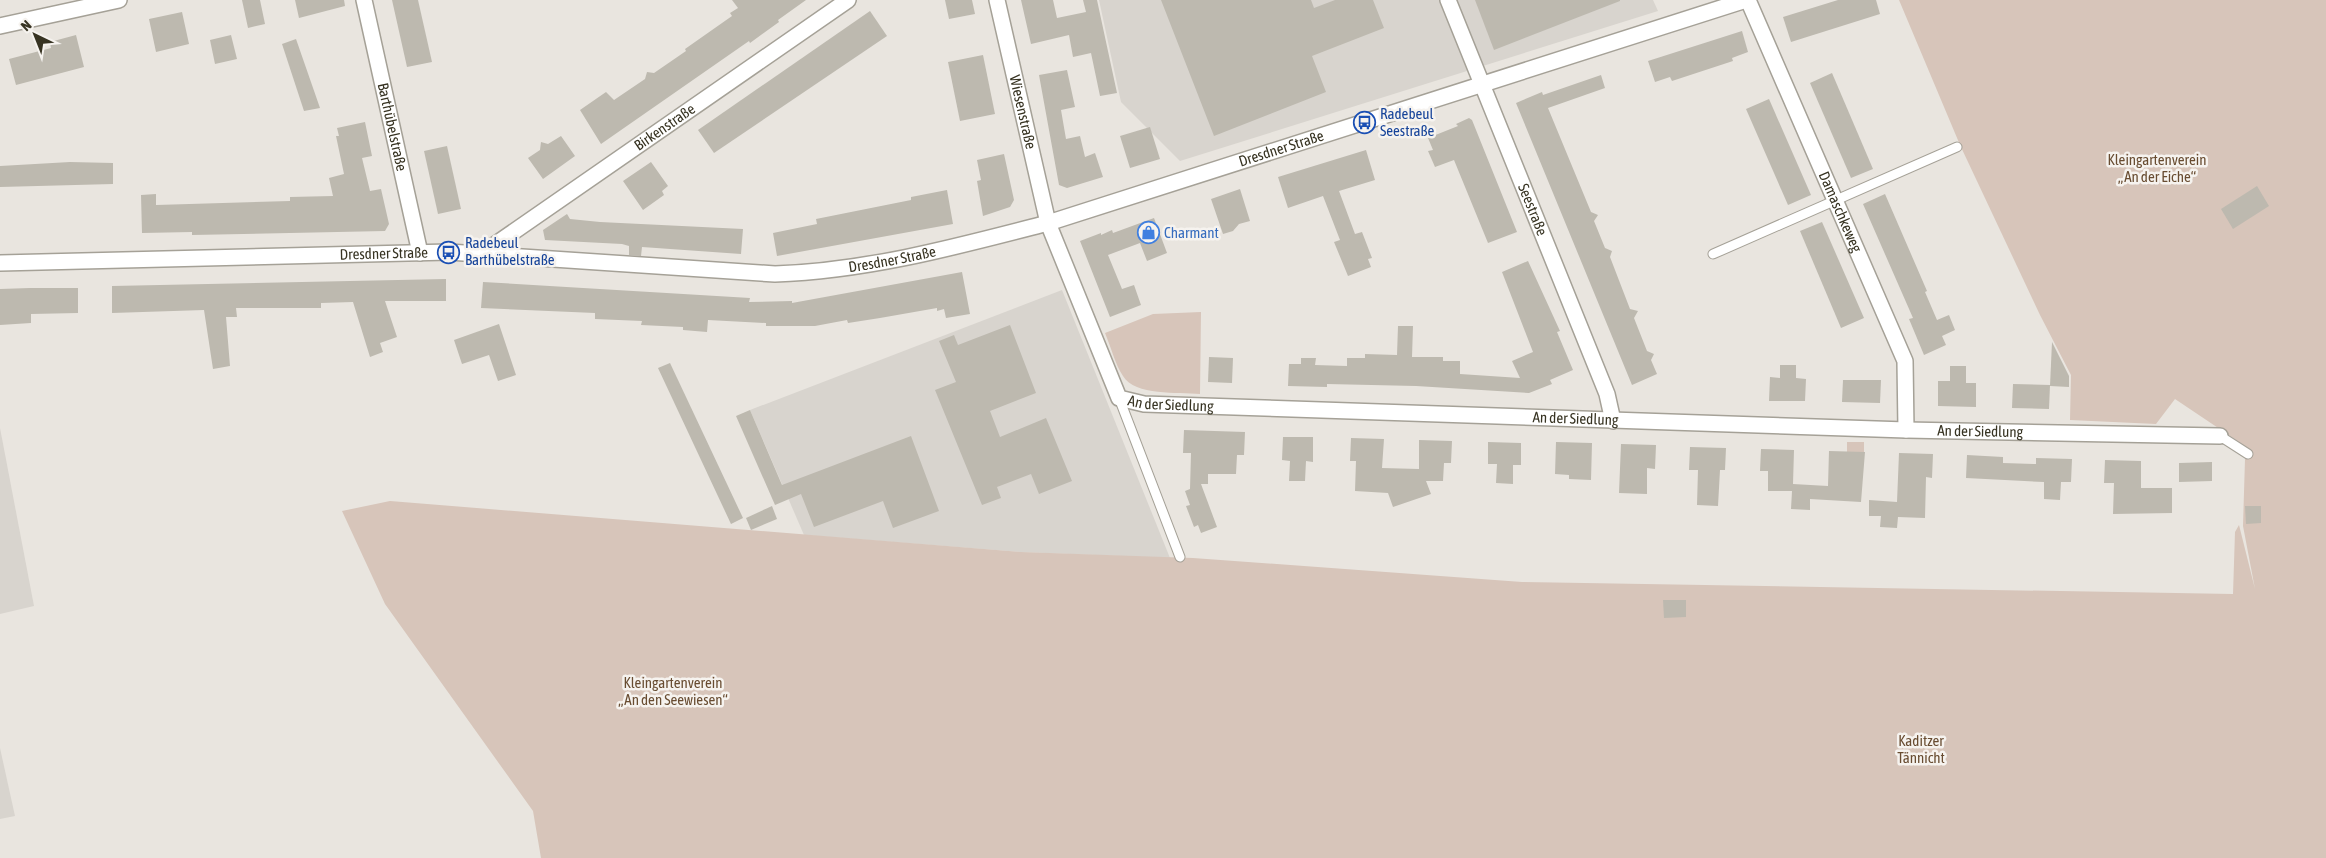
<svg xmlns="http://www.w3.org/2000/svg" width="2326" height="858" font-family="'Asap Condensed',sans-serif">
<rect width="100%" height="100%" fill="#e9e5df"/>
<g fill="#d8d4ce">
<path d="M1099 0H1653L1658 11 1180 161 1121 102Z"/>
<path d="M1062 290 1170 558 1021 552 804 535 750 410Z"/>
<path d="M0 428 34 606 0 614Z"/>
<path d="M0 748 15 816 0 819Z"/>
</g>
<g fill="#d7c5ba">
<path d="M1899 0H2326V858H541L533 811 385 604 342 511 390 501 1021 552 1193 558 1522 582 2233 594 2235 532 2239 525 2255 589 2243 526 2245 459 2251 450 2175 399 2156 424 2070 420 2071 375 2040 315 1960 145Z"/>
<path d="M1201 312 1200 394C1178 392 1135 396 1123 376 1115 364 1111 347 1105 333L1153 314Z"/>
<rect x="1847" y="442" width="17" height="10"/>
</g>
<g fill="#bdb9af">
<path d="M242 0H260L265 24 248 28Z"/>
<path d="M295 0H344L345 6 299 18Z"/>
<path d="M392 0H418L432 62 407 67Z"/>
<path d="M732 0H806L778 20 779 22 750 43 749 41 601 144 580 110 606 92 614 100 645 79 647 72 654 73 686 51 685 49 732 16 730 13 738 8Z"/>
<path d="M945 0H972L975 14 949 19Z"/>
<path d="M1021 0H1053L1057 18 1086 12 1083 0H1097L1117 93 1100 96 1091 53 1073 57 1069 35 1031 44Z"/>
<path d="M1161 0H1311L1314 8 1335 0H1373L1384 28 1312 56 1326 92 1214 136Z"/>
<path d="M1475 0H1620V1L1494 50Z"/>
<path d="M1838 0H1876L1880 14 1791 42 1783 17Z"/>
<path d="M870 11 887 36 714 153 698 130Z"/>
<path d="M182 12 189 44 156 52 149 19Z"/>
<path d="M1742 31 1748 52 1732 58 1733 61 1672 81 1670 77 1655 82 1648 61Z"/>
<path d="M76 35 84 67 16 85 9 59 51 48 50 42Z"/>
<path d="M231 35 237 59 215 64 210 40Z"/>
<path d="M296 39 320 108 304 111 282 44Z"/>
<path d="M983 55 995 114 960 121 948 62Z"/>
<path d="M1067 70 1075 107 1061 110 1066 139 1080 136 1085 157 1095 153 1103 177 1067 188 1059 185 1039 75Z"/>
<path d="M1832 73 1873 169 1851 178 1810 83Z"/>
<path d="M1601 75 1605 88 1548 108 1591 212 1598 215 1594 221 1605 248 1612 251 1610 257 1630 309 1638 311 1634 318 1647 351 1654 354 1651 360 1657 374 1632 385 1516 103 1542 92 1543 95Z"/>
<path d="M1769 99 1811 195 1788 205 1746 109Z"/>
<path d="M1469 118 1472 120 1517 232 1488 243 1454 160 1435 167 1428 151 1433 150 1428 138 1458 126 1456 124Z"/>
<path d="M365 122 372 156 362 158 370 191 381 189 389 224 385 231 192 235V232L142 233 141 195 156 194V205L290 201V197L333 196 329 178 344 174 336 136H339L337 128Z"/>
<path d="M1150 127 1160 159 1130 168 1120 136Z"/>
<path d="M561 136 575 156 543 179 528 158 540 150 541 142 548 144Z"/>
<path d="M447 146 461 209 438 214 424 151Z"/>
<path d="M1366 150 1375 180 1339 191 1355 234 1362 232 1372 258 1368 259 1371 267 1348 276 1334 242 1340 240 1323 196 1288 208 1278 177Z"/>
<path d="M1004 154 1014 200 1010 207 983 216 977 181 981 180 977 160Z"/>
<path d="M70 162 113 163V184L0 187V166Z"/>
<path d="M651 162 668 186 662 191 664 195 643 210 623 181Z"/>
<path d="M2257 186 2269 206 2233 229 2221 209Z"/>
<path d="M1240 189 1250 221 1239 224 1233 231 1223 234 1211 199Z"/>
<path d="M947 190 953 224 777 256 773 233 817 224 816 219 911 200V197Z"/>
<path d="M1885 194 1927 291 1925 292 1937 320 1949 315 1955 330 1942 336 1946 345 1924 355 1909 319 1913 318 1863 204Z"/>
<path d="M567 214 570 219 600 222 743 229 741 254 642 247 641 256 629 255V246L622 244 545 240 543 230Z"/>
<path d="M1154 218 1167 253 1147 261 1140 243 1108 255 1122 289 1134 285 1141 305 1110 317 1080 241 1101 233V235L1112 230 1113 233Z"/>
<path d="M1822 222 1864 318 1841 328 1800 231Z"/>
<path d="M1528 261 1560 331 1557 332 1573 370 1550 380 1552 384 1529 393 1416 386 1327 384V387L1288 386 1289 364H1301V358H1316L1315 365 1347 366V358H1365V354L1397 355 1398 326H1413L1412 357H1443V361H1460V374L1520 378 1512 361 1533 352 1502 272Z"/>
<path d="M962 272 970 314 946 318 944 309 937 311V308L880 318 848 323 847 320 815 326H766V323L708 320 707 332 683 330V327L641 325 642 321 595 319V313L481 308 483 282 750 298 749 302 792 301V303Z"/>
<path d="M446 279V301H385L397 337 380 343 383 352 370 357 353 302 321 303V308H236L237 317H226L230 366 213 369 204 310 112 313V286Z"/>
<path d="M30 288H78V313L31 314V323L0 325V289Z"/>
<path d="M499 324 516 375 498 381 489 355 462 364 454 340Z"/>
<path d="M1010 325 1036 393 990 411 1000 437 1046 418 1072 481 1039 494 1031 474 997 487 1001 498 982 505 935 390 956 382 939 341 954 335 958 345Z"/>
<path d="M2052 342 2069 376V387L2050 386Z"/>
<path d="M1209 357 1233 358 1232 383 1208 382Z"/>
<path d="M670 363 743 518 731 524 658 368Z"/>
<path d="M1780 365H1796V378L1806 379 1805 401H1769L1770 377 1780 378Z"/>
<path d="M1950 366H1966V383H1976V407L1938 406V381H1950Z"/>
<path d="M1843 380H1881L1880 403 1842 402Z"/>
<path d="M2013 384 2050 385 2049 409 2012 408Z"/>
<path d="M750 410 782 485 911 436 939 511 893 528 883 501 814 527 801 494 775 505 736 416Z"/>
<path d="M1184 430 1245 432 1244 455H1237L1236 474H1208V484H1201L1217 527 1201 533 1198 525 1194 527 1186 506 1190 505 1185 491 1190 489 1191 453H1183Z"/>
<path d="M1283 437H1313V462L1306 461 1305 481H1289L1290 461 1282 460Z"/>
<path d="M1351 438 1384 439 1382 468 1419 469V440L1452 441 1451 463H1444L1443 481H1426L1431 494 1393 507 1388 493 1355 491 1356 461H1350Z"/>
<path d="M1488 442 1521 443V465H1513V484L1496 483 1497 464H1488Z"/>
<path d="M1556 442 1592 443 1591 480 1569 479V475L1555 474Z"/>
<path d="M1621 444 1656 445 1655 469 1647 468V494L1619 493Z"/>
<path d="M1690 447 1726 448 1725 470H1720L1718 506 1697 505 1698 470H1689Z"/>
<path d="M1761 449 1794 450 1793 484 1828 486 1829 451 1865 452 1861 502 1810 499V510L1791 509 1792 491H1768V471H1760Z"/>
<path d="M1899 453 1933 454 1932 478 1926 477 1925 518 1898 517 1897 528 1880 527 1881 516H1869V500L1897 502Z"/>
<path d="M1967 455 2003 457V463L2036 464V458L2072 459 2071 482H2061L2060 500 2044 499V482L1966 478Z"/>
<path d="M2105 460 2141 461V488H2172V513L2113 514 2114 483H2104Z"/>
<path d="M2212 462V481L2179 482V463Z"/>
<path d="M772 506 777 519 751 530 746 518Z"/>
<path d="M2245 506H2261V523L2246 524Z"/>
<path d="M1663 600H1686V617L1664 618Z"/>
</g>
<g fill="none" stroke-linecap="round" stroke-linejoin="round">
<defs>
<g id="lane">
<path d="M1713 254 1957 147"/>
<path d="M1119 398 1180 557"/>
<path d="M2220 436 2248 454"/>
</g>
<g id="street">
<path id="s1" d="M364 0 420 253"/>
<path id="s2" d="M997 0 1048 223 1119 398 1144 404 1906 430 2220 436"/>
<path id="s3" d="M1448 0 1607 394 1613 421"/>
<path id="s4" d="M1748 0 1905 361 1906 430"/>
<path d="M0 26 119 0"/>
<path id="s5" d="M483 253 848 0"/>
<path id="s6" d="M0 263 449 252 775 274C868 271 959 246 1048 223L1746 0"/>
</g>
</defs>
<use href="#lane" stroke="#a5a197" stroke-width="11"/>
<use href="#street" stroke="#a5a197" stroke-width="18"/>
<use href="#lane" stroke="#fff" stroke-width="9"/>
<use href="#street" stroke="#fff" stroke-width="15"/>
</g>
<defs>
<symbol id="bus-ring" viewBox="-11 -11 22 22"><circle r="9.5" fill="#f6f3ef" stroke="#1a4fb4" stroke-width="1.5"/><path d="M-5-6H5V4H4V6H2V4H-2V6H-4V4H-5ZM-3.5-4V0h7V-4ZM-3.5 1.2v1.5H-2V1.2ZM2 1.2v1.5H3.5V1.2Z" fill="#1a4fb4"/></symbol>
<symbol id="shop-ring" viewBox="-11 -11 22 22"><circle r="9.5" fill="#f6f3ef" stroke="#3f7fe0" stroke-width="1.5"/><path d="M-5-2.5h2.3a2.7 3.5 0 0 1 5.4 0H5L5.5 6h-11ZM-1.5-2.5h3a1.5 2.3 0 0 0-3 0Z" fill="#3f7fe0"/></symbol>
</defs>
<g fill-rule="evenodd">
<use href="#bus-ring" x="1352" y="110" width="25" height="25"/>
<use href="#shop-ring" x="1136" y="220" width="25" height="25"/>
<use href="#bus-ring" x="436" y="240" width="25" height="25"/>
</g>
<g text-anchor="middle" stroke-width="5" stroke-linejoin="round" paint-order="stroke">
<g font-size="15" fill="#373322" stroke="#f6f3ef">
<text dy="5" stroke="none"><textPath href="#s2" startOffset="115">Wiesenstraße</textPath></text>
<text dy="5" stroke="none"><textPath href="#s1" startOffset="130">Barthübelstraße</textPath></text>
<text dy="5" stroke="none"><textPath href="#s5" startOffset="221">Birkenstraße</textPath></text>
<text dy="5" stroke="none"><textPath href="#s6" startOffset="1299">Dresdner Straße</textPath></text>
<text dy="5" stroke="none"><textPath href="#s3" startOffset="226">Seestraße</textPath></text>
<text dy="5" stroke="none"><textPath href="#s4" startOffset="231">Damaschkeweg</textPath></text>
<text dy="5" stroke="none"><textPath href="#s6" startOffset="384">Dresdner Straße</textPath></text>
<text dy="5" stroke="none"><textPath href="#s6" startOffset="894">Dresdner Straße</textPath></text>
<text dy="5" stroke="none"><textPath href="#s2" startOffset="470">An der Siedlung</textPath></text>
<text dy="5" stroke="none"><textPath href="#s2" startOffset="875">An der Siedlung</textPath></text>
<text dy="5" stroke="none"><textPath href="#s2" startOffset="1280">An der Siedlung</textPath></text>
</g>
<g font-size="15" fill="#164399" stroke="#f6f3ef" text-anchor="start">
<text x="1380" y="119">Radebeul<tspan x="1380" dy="17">Seestraße</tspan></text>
<text x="465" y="248">Radebeul<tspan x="465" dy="17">Barthübelstraße</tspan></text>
</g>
<g font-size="15" fill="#684c31" stroke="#f6f3ef">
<text x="2157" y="165">Kleingartenverein<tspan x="2157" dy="17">„An der Eiche“</tspan></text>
<text x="673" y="688">Kleingartenverein<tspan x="673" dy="17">„An den Seewiesen“</tspan></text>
<text x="1921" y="746">Kaditzer<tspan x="1921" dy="17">Tännicht</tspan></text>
</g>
<g font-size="15" fill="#366cbe" stroke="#f6f3ef" text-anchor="start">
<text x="1164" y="238">Charmant</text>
</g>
</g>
<g transform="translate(35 35) rotate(317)" stroke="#f6f3ef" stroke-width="4" paint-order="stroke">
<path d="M0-4L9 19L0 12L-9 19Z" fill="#373322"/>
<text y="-8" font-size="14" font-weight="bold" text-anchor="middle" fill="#373322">N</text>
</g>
</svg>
